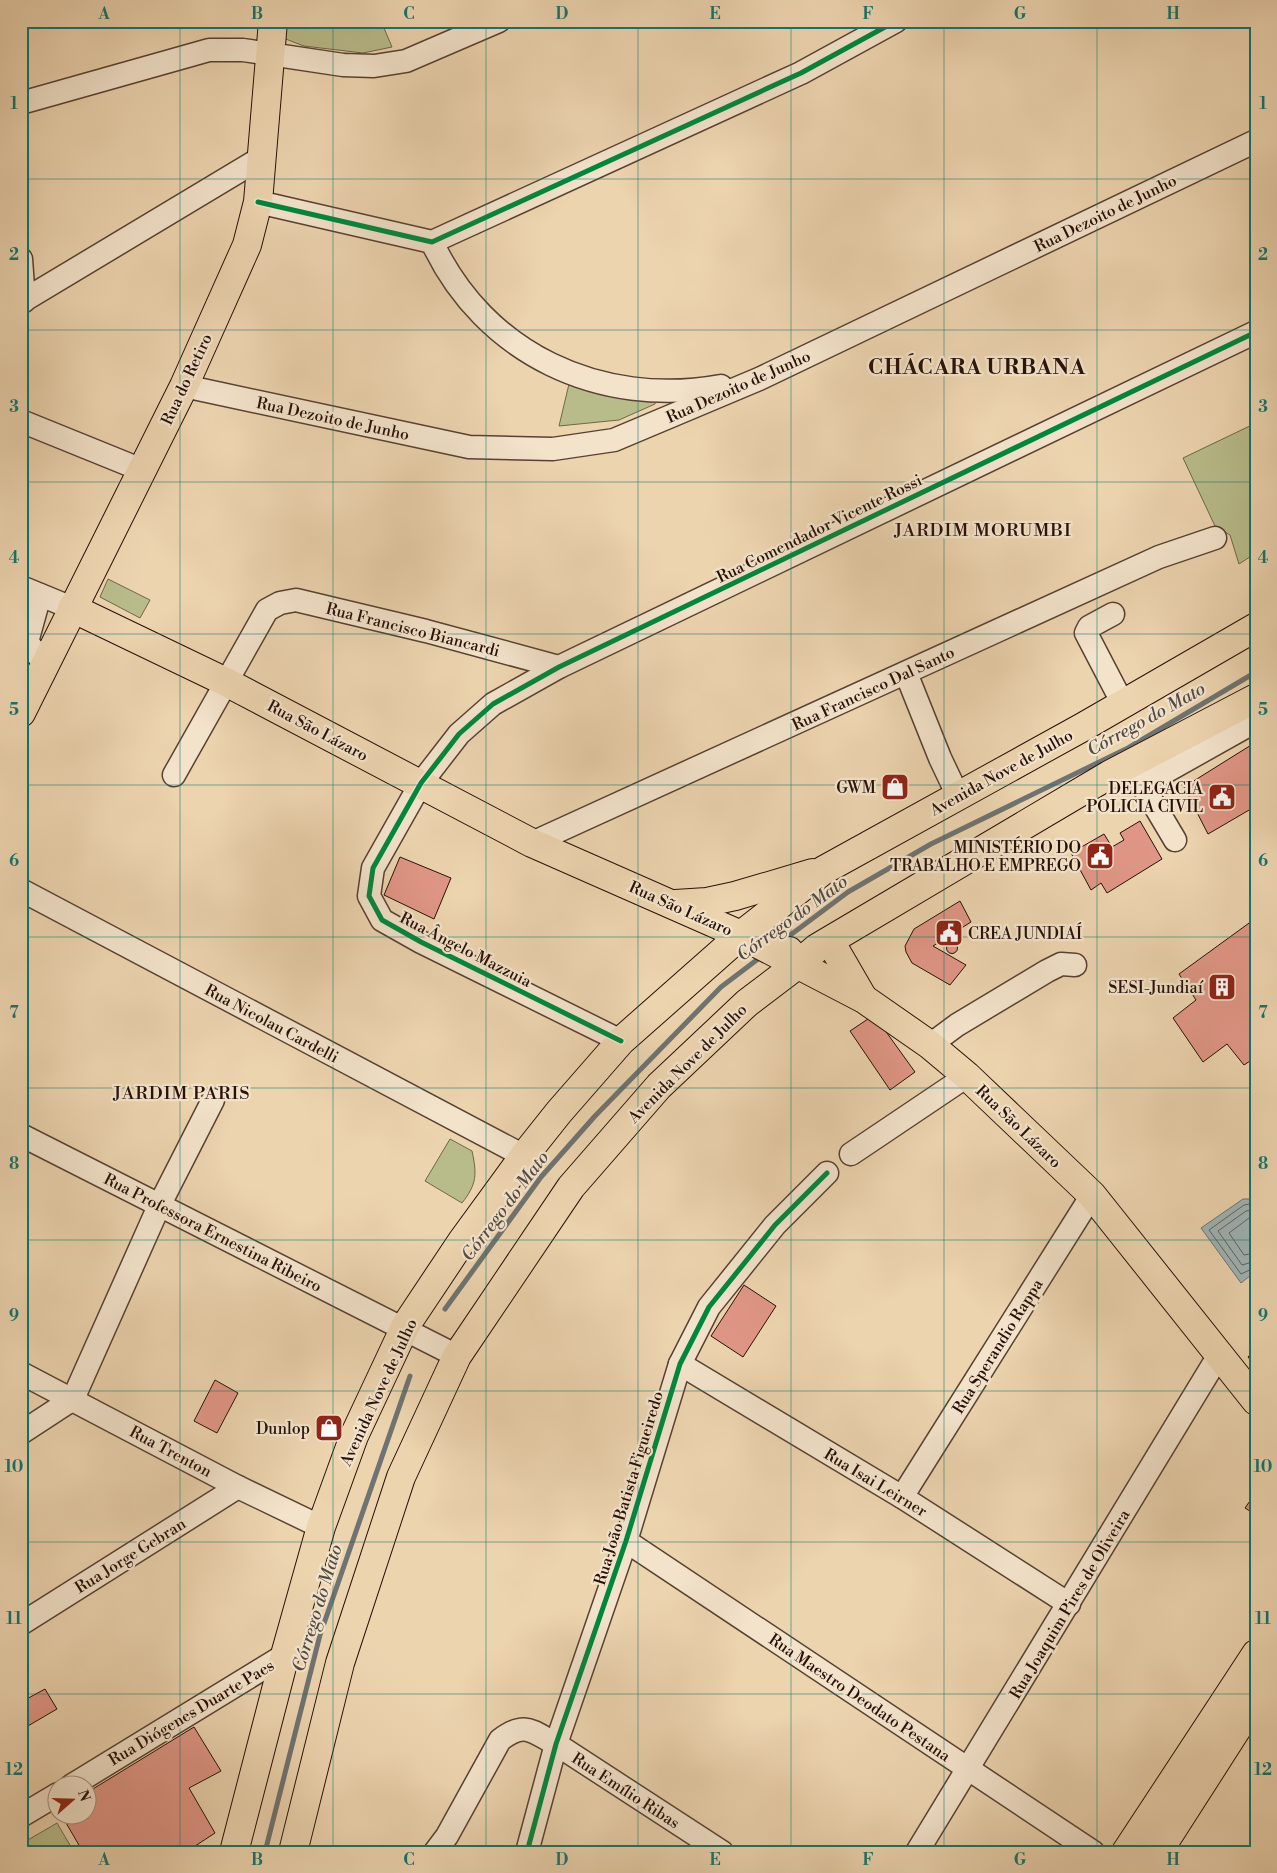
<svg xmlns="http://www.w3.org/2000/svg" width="1277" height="1873" font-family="'Libre Bodoni',serif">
<rect width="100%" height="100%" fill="#ecd4af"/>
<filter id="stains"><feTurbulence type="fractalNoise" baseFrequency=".004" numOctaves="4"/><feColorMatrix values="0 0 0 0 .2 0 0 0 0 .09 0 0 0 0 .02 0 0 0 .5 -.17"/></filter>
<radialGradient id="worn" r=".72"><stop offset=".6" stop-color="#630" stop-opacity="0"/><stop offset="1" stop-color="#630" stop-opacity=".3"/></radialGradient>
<g fill="#b8bc8a" stroke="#706649">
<path d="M285 21H381L392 47 363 53 304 46 283 38Z"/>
<path d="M569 384 604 394 656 398 655 404 619 420 559 426Z"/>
<path d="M1256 423V553L1239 564 1230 535 1215 526 1183 458Z"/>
<path d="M108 579 150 600 140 618 100 597Z"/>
<path d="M450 1139 472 1151C477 1174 477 1184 462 1203L425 1181Z"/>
<path d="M57 1823 74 1852H21V1844Z"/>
</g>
<path fill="#9fb5b7" stroke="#6f7371" d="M1243 1199H1256V1271L1241 1283 1201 1228Z"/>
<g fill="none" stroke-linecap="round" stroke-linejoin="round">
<g stroke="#636260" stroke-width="1">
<path d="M1256 1203 1244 1205 1209 1230 1241 1274 1256 1267"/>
<path d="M1256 1210 1246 1211 1218 1231 1242 1265 1256 1261"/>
<path d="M1256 1217 1249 1218 1229 1233 1244 1255 1256 1253"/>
</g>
<g stroke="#6f7371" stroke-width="5">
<path d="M781 942 848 892 931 844 1128 748 1256 672"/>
<path d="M445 1309 541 1177 595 1116 721 987 762 956"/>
<path d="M265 1852 320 1635 410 1376"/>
</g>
</g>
<g fill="#e09686" stroke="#271008">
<path d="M1256 742V806L1208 834 1184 787Z"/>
<path d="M1140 821 1162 859 1107 893 1101 883 1091 890 1071 853 1104 834 1112 847 1124 840 1120 833Z"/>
<path d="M400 857 451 878 434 919 384 895Z"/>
<path d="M960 901 971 922 933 946 966 965 950 985 912 963 906 952 905 946 914 929Z"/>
<path d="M1256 918V1057L1244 1065 1227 1044 1203 1062 1173 1018 1196 1000 1179 974Z"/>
<circle cx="952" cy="948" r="5.5"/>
<path d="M874 1015 915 1072 890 1090 850 1031Z"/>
<path d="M744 1285 776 1306 743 1357 711 1336Z"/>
<path d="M1256 1348V1367L1248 1357Z"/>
<path d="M215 1380 238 1393 217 1433 194 1421Z"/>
<path d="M1256 1492V1515L1245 1508Z"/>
<path d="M45 1689 57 1709 21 1730V1702Z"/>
<path d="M194 1727 221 1771 189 1788 215 1833 186 1852H83L62 1816H88V1792Z"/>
</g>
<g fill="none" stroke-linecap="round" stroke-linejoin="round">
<defs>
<g id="minor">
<path d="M21 103 209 50H243L343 65 374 66 406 61 499 21"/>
<path d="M258 202 432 242 801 73 896 21"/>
<path d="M432 242C484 354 600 408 721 386"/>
<path d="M21 259 24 301"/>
<path d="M21 302 261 158"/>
<path d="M184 386 469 447 553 449 614 440 759 379 1256 141"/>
<path d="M21 421 142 470"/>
<path d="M21 587 72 608"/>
<path d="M40 595 27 642 45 664"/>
<path d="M1113 614 1089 627 1086 633 1123 704"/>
<path d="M906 673 940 758 958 796"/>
<path d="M1134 771 1175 840"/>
<path d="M174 775 267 610 280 603 296 600 426 631 559 667"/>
<path d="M1142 785 1256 721"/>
<path d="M532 843 1159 557 1215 538"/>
<path d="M21 890 524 1156"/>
<path d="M621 1041 421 942 382 920 369 896 373 868 421 783 459 734 493 704 559 667 1256 332"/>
<path d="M930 1045 957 1025 1047 971 1061 964 1075 965"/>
<path d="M21 1135 457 1356"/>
<path d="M851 1154 967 1076"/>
<path d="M680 1364 902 1497 1069 1604"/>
<path d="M21 1373 238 1487 321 1527"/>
<path d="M21 1433 73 1399 159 1206 213 1100"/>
<path d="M902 1497 1092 1195"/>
<path d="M626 1541 1093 1852"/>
<path d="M21 1624 238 1487"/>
<path d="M71 1786 285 1655"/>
<path d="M21 1816 58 1794"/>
<path d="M435 1852 447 1836 500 1740C525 1721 531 1731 556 1744L722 1852"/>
<path d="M527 1852 556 1744 626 1541 680 1364 709 1307 775 1225 827 1173"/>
<path d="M917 1852 1219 1355"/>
</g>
<g id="major">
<path d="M72 608 226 682 532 843 741 935 864 999 930 1045 967 1076 1092 1195 1256 1401"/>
<path d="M21 713 184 386 247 245 258 202 273 21"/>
<path d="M675 904 707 902 735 896 813 873"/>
<path d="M830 941 863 998"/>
<path d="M797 965 817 948 1109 775 1256 698"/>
<path d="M234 1852 285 1655 321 1527 354 1436 406 1325 462 1241 524 1156 559 1112 621 1041 741 935 824 870 1083 727 1256 627"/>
<path d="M293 1852 340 1663 401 1477 457 1356 571 1187 659 1086 747 1003 797 965 795 958 789 951"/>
<path d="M1126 1852 1256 1654"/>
<path d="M1158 1852 1256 1699"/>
</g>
</defs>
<use href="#minor" stroke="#584132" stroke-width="25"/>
<use href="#major" stroke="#271008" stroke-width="30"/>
<use href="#minor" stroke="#f3e3cb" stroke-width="22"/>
<use href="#major" stroke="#ecd4af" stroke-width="28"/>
<defs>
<g id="cycleway">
<path d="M258 202 432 242 801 73 896 21"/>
<path d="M621 1041 421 942 382 920 369 896 373 868 421 783 459 734 493 704 559 667 1256 332"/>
<path d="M527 1852 556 1744 626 1541 680 1364 709 1307 775 1225 827 1173"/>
</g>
</defs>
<use href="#cycleway" stroke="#f3e3cb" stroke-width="8"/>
<use href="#cycleway" stroke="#00873e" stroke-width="5"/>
</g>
<path fill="none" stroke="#0f766e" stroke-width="1" stroke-opacity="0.55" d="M180 21V1852M333 21V1852M486 21V1852M638 21V1852M791 21V1852M944 21V1852M1097 21V1852M21 179H1256M21 330H1256M21 482H1256M21 634H1256M21 785H1256M21 937H1256M21 1088H1256M21 1240H1256M21 1391H1256M21 1542H1256M21 1694H1256"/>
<defs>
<symbol id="shop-square" viewBox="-11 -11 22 22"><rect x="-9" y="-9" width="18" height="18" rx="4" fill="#8f2418" stroke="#f3e3cb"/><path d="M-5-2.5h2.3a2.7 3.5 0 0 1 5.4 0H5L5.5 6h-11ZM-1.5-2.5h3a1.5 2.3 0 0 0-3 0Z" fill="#fff"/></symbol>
<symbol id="civic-square" viewBox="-11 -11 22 22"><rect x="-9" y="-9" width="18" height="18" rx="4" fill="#8f2418" stroke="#f3e3cb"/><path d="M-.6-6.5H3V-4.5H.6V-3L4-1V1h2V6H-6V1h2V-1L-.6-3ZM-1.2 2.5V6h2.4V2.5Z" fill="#fff"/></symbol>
<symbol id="building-square" viewBox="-11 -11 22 22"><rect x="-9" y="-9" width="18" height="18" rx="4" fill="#8f2418" stroke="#f3e3cb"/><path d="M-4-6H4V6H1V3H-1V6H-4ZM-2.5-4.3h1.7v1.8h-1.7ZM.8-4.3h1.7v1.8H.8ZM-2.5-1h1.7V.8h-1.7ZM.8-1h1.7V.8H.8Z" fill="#fff"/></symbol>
</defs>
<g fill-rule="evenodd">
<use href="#shop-square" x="879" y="771" width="32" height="32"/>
<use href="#civic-square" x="1206" y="781" width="32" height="32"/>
<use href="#civic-square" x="1084" y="840" width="32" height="32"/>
<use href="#civic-square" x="933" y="917" width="32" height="32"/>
<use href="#building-square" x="1206" y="971" width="32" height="32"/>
<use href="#shop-square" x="313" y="1412" width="32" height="32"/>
</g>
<g text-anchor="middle" stroke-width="4.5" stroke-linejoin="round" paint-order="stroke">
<g font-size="16" fill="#271008" stroke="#f3e3cb">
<text transform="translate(1105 213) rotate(-26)" y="6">Rua Dezoito de Junho</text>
<text transform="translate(186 379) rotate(-65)" y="6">Rua do Retiro</text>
<text transform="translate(738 386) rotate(-24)" y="6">Rua Dezoito de Junho</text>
<text transform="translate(333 418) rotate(12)" y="6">Rua Dezoito de Junho</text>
<text transform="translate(819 528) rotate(-26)" y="6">Rua Comendador Vicente Rossi</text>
<text transform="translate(413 629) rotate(14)" y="6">Rua Francisco Biancardi</text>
<text transform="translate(873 688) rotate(-25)" y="6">Rua Francisco Dal Santo</text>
<text transform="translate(318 730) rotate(28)" y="6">Rua São Lázaro</text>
<text transform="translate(1001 772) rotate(-29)" y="6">Avenida Nove de Julho</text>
<text transform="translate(681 908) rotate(24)" y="6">Rua São Lázaro</text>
<text transform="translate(466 949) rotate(27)" y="6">Rua Ângelo Mazzuia</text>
<text transform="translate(272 1023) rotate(28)" y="6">Rua Nicolau Cardelli</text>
<text transform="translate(687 1063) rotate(-45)" y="6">Avenida Nove de Julho</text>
<text transform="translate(1019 1126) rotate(44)" y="6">Rua São Lázaro</text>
<text transform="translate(213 1232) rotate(27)" y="6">Rua Professora Ernestina Ribeiro</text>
<text transform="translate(997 1346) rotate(-58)" y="6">Rua Sperandio Rappa</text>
<text transform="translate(378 1392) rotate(-65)" y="6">Avenida Nove de Julho</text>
<text transform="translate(171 1451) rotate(28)" y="6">Rua Trenton</text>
<text transform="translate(876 1482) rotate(31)" y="6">Rua Isai Leirner</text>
<text transform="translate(628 1488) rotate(-73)" y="6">Rua João Batista Figueiredo</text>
<text transform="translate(130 1555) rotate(-32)" y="6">Rua Jorge Gebran</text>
<text transform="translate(1069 1604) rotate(-59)" y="6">Rua Joaquim Pires de Oliveira</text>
<text transform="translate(860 1697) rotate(34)" y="6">Rua Maestro Deodato Pestana</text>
<text transform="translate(191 1712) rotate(-31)" y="6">Rua Diógenes Duarte Paes</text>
<text transform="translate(626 1790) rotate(33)" y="6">Rua Emílio Ribas</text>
</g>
<g font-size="16" fill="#271008" stroke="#f3e3cb" text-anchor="end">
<text x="876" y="793">GWM</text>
<text x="1203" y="794">DELEGACIA<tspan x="1203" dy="18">POLICIA CIVIL</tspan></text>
<text x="1081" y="853">MINISTÉRIO DO<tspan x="1081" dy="18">TRABALHO E EMPREGO</tspan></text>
<text x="968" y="939" text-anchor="start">CREA JUNDIAÍ</text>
<text x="1203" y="993">SESI-Jundiaí</text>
<text x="310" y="1434">Dunlop</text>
</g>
<g font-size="18" letter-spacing="1" fill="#271008" stroke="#f3e3cb">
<text x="983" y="536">JARDIM MORUMBI</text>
<text x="182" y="1099">JARDIM PARIS</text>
</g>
<g font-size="18" font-style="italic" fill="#514a45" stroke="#f3e3cb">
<text transform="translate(1146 719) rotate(-29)" y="6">Córrego do Mato</text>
<text transform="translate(792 918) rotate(-36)" y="6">Córrego do Mato</text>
<text transform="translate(505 1206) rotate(-53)" y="6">Córrego do Mato</text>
<text transform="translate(317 1608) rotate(-73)" y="6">Córrego do Mato</text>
</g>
<g font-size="21" font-weight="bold" letter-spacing="1" fill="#271008" stroke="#f3e3cb">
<text x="977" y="374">CHÁCARA URBANA</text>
</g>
</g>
<rect width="1277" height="1873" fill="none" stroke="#ecd4af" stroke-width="55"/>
<g transform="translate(72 1800) rotate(70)"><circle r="24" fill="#f3e3cb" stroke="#a18f7d"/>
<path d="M0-4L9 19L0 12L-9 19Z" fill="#8f2418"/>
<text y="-8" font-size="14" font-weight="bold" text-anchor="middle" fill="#271008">N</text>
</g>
<rect x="28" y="28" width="1222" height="1818" fill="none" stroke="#0f766e" stroke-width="2"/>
<g font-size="16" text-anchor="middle" font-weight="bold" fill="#0f766e">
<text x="104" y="19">A</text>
<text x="257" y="19">B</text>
<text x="409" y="19">C</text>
<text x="562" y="19">D</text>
<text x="715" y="19">E</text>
<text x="868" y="19">F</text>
<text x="1020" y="19">G</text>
<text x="1173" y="19">H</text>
<text x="14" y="109">1</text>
<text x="1263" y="109">1</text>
<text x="14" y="260">2</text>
<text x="1263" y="260">2</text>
<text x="14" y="412">3</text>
<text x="1263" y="412">3</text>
<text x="14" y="563">4</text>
<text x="1263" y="563">4</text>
<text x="14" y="715">5</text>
<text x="1263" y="715">5</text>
<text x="14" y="866">6</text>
<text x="1263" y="866">6</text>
<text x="14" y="1018">7</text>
<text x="1263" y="1018">7</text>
<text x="14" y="1169">8</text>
<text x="1263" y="1169">8</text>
<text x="14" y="1321">9</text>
<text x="1263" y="1321">9</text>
<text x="14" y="1472">10</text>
<text x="1263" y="1472">10</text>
<text x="14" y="1624">11</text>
<text x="1263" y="1624">11</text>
<text x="14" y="1775">12</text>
<text x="1263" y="1775">12</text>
<text x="104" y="1865">A</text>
<text x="257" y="1865">B</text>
<text x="409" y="1865">C</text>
<text x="562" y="1865">D</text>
<text x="715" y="1865">E</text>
<text x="868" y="1865">F</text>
<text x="1020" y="1865">G</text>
<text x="1173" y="1865">H</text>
</g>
<rect width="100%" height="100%" filter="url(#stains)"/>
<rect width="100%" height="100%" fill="url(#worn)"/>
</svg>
